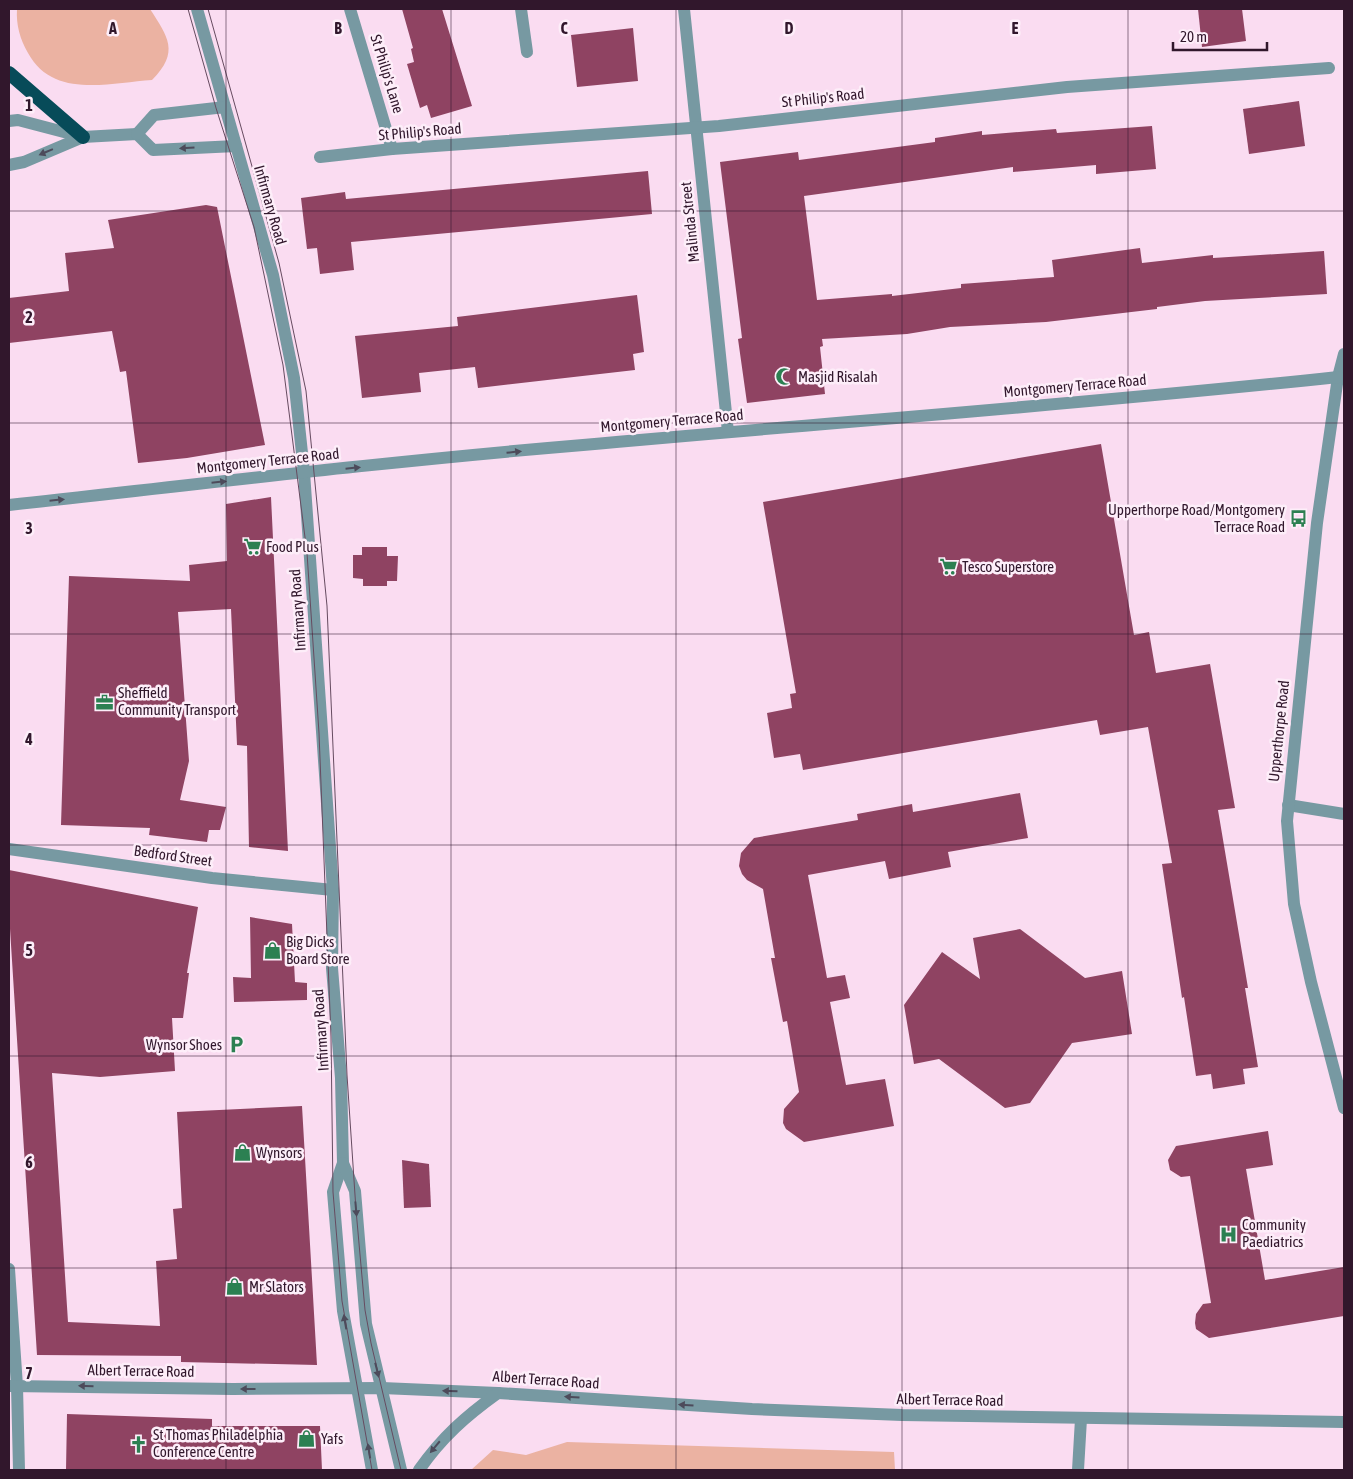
<svg xmlns="http://www.w3.org/2000/svg" width="1353" height="1479" font-family="'Asap Condensed',sans-serif">
<rect width="100%" height="100%" fill="#fadcf1"/>
<g fill="#ebb2a2">
<path d="M17 9H150C168 37 180 52 152 80 109 83 53 99 28 53 20 39 16 25 17 9Z"/>
<path d="M567 1442 894 1452 895 1470H471L493 1450 526 1455Z"/>
</g>
<g fill="#8f4362">
<path d="M402 9H442L472 106 431 118 427 105 420 108 407 64 414 62 411 49 413 48Z"/>
<path d="M1198 9H1242L1246 41 1202 47Z"/>
<path d="M633 28 638 81 577 87 571 35Z"/>
<path d="M1299 101 1305 146 1249 154 1243 109Z"/>
<path d="M1152 126 1156 169 1096 174V165L1013 172V167L804 196 817 300 892 294V296L961 288V284L1054 277 1052 260 1140 248 1142 263 1213 255V258L1324 251 1327 294 1205 301 1157 307V309L1046 322 950 327 907 334 822 339 823 346 820 347 825 394 747 403 738 339 742 338 720 162 798 152 799 160 935 142V138L982 131V135L1056 129 1057 133Z"/>
<path d="M648 171 652 214 351 242 354 270 320 274 317 248 307 249 301 198 345 192 346 199Z"/>
<path d="M206 205 217 207 265 445 187 458 138 463 126 371 120 372 112 331 9 343V298L69 291 65 253 114 248 108 220Z"/>
<path d="M637 295 644 352 633 354 635 370 478 388 475 367 419 373 421 392 362 398 355 336 458 326 457 317Z"/>
<path d="M1101 444 1134 635 1149 632 1156 673 1210 664 1235 808 1218 810 1248 988H1245L1258 1067 1243 1069 1245 1084 1213 1089 1211 1074 1196 1076 1184 997 1182 998 1162 864 1172 863 1148 727 1100 735 1097 720 803 770 800 754 774 758 767 713 792 708 790 694 796 693 763 502Z"/>
<path d="M271 497 288 851 249 847 247 746 237 745 231 609 178 612 189 761 180 800 226 807 220 830H209L207 842 149 835 150 828 61 825 69 576 190 581 189 565 227 561 226 504Z"/>
<path d="M362 547H387V556H398L397 581H387V586H363V579L353 578V555H362Z"/>
<path d="M1020 793 1028 838 948 852 951 867 889 879 885 861 808 875 827 978 845 975 850 998 830 1002 846 1085 885 1079 894 1126 804 1142 786 1129 783 1123 784 1109 799 1092 787 1021 783 1022 771 958H775L763 889 747 880 742 874 739 866 741 853 754 838 858 820 857 814 912 804 913 812Z"/>
<path d="M9 870 198 907 187 973H189L183 1018H172L175 1071 100 1077 52 1073 68 1322 160 1326 156 1261 177 1259 173 1209 182 1208 177 1112 302 1106 317 1365 181 1362V1356L37 1355 9 913Z"/>
<path d="M250 917 292 924 295 982 307 983V1000L234 1002 233 977 251 978Z"/>
<path d="M1020 929 1085 978 1122 971 1132 1034 1072 1043 1030 1103 1005 1108 939 1059 914 1064 904 1005 942 952 980 979 973 938Z"/>
<path d="M1268 1131 1273 1165 1246 1169 1265 1280 1344 1267V1316L1209 1338 1196 1329 1195 1323 1196 1314 1203 1304 1211 1303 1190 1176 1181 1177 1170 1170 1168 1160 1176 1146Z"/>
<path d="M402 1160 429 1164 431 1207 404 1208Z"/>
<path d="M67 1414 212 1419V1426H320L322 1470H66Z"/>
</g>
<g fill="none" stroke-linecap="round" stroke-linejoin="round">
<g stroke="#7799a2" stroke-width="12">
<path d="M197 9 225 107"/>
<path d="M350 9 392 149"/>
<path d="M521 9 527 52"/>
<path d="M684 9 728 432"/>
<path d="M320 157 392 149 719 126 1067 87 1329 68"/>
<path d="M1288 805 1344 814"/>
<path d="M9 849 212 878 333 890"/>
<path d="M9 1269 17 1386 19 1470"/>
<path d="M1078 1470 1081 1419"/>
</g>
<g stroke="#7799a2" stroke-width="12">
<path d="M9 121 18 120 83 137 137 134 153 150 236 146"/>
<path d="M137 134 154 115 225 107 273 275 294 378 304 472 333 890 332 968 341 1078 343 1163 333 1192 343 1311 372 1470"/>
<path d="M9 165 24 162 83 137"/>
<path d="M1344 354 1338 377 1317 523 1287 821 1294 904 1311 982 1344 1108"/>
<path d="M9 505C200 484 391 461 583 445 835 422 1087 404 1338 377"/>
<path d="M343 1163 355 1191 366 1324 401 1470"/>
<path d="M9 1386 233 1389 382 1388 498 1393 752 1409 902 1415 1344 1422"/>
<path d="M419 1470C442 1437 466 1416 498 1393"/>
</g>
<path stroke="#074b59" stroke-width="14" d="M9 73 83 137"/>
<g stroke="#664b60" stroke-width="1">
<path d="M188 9 216 108 254 227 283 365 307 553 319 733 331 1037 333 1192 342 1301 372 1470"/>
<path d="M208 9 279 263 306 391 327 606 347 1075 356 1210 365 1310 371 1343 401 1470"/>
</g>
</g>
<defs><path id="oneway-solid" d="M-6-.8H1V-3.2L6.5 0L1 3.2V.8H-6Z" transform="scale(1.25)"/></defs>
<g fill="#4d4b5b">
<use href="#oneway-solid" transform="translate(187 148) rotate(177)"/>
<use href="#oneway-solid" transform="translate(46 152) rotate(157)"/>
<use href="#oneway-solid" transform="translate(514 452) rotate(-6)"/>
<use href="#oneway-solid" transform="translate(353 468) rotate(-6)"/>
<use href="#oneway-solid" transform="translate(219 482) rotate(-6)"/>
<use href="#oneway-solid" transform="translate(57 500) rotate(-6)"/>
<use href="#oneway-solid" transform="translate(356 1209) rotate(85)"/>
<use href="#oneway-solid" transform="translate(345 1322) rotate(-100)"/>
<use href="#oneway-solid" transform="translate(377 1370) rotate(76)"/>
<use href="#oneway-solid" transform="translate(86 1386) rotate(-179)"/>
<use href="#oneway-solid" transform="translate(248 1389) rotate(-180)"/>
<use href="#oneway-solid" transform="translate(450 1391) rotate(-178)"/>
<use href="#oneway-solid" transform="translate(572 1397) rotate(-176)"/>
<use href="#oneway-solid" transform="translate(686 1405) rotate(-176)"/>
<use href="#oneway-solid" transform="translate(435 1447) rotate(130)"/>
<use href="#oneway-solid" transform="translate(369 1451) rotate(-99)"/>
</g>
<path fill="none" stroke="#31172c" stroke-width="1" stroke-opacity="0.55" d="M226 9V1470M451 9V1470M676 9V1470M902 9V1470M1128 9V1470M9 211H1344M9 423H1344M9 634H1344M9 845H1344M9 1056H1344M9 1268H1344"/>
<defs>
<symbol id="mosque-bare" viewBox="-9 -9 18 18"><path d="M3.5-4.9A6 6 0 1 0 3.5 4.9A5 5 0 1 1 3.5-4.9Z" fill="#2c8052" stroke="#fdeef9" stroke-width="2.5" paint-order="stroke"/></symbol>
<symbol id="bus-bare" viewBox="-9 -9 18 18"><path d="M-5-6H5V4H4V6H2V4H-2V6H-4V4H-5ZM-3.5-4V0h7V-4ZM-3.5 1.2v1.5H-2V1.2ZM2 1.2v1.5H3.5V1.2Z" fill="#2c8052" stroke="#fdeef9" stroke-width="2.5" paint-order="stroke"/></symbol>
<symbol id="supermarket-bare" viewBox="-9 -9 18 18"><path d="M-6-5.5h2.5l.6 2H6L4.5 2H-2.5L-4.4-4H-6ZM-1.5 3.2a1.3 1.3 0 1 0 .1 0ZM3 3.2a1.3 1.3 0 1 0 .1 0Z" fill="#2c8052" stroke="#fdeef9" stroke-width="2.5" paint-order="stroke"/></symbol>
<symbol id="office-bare" viewBox="-9 -9 18 18"><path d="M-6-3h4V-5.5h4V-3h4V5H-6ZM-1-4.5V-3h2v-1.5ZM-6 0V1H6V0Z" fill="#2c8052" stroke="#fdeef9" stroke-width="2.5" paint-order="stroke"/></symbol>
<symbol id="shop-bare" viewBox="-9 -9 18 18"><path d="M-5-2.5h2.3a2.7 3.5 0 0 1 5.4 0H5L5.5 6h-11ZM-1.5-2.5h3a1.5 2.3 0 0 0-3 0Z" fill="#2c8052" stroke="#fdeef9" stroke-width="2.5" paint-order="stroke"/></symbol>
<symbol id="parking-bare" viewBox="-9 -9 18 18"><path d="M-3.5-5.5H1a3.5 3.5 0 0 1 0 7H-1V5.5H-3.5ZM-1-3.4V-.6H.8a1.4 1.4 0 0 0 0-2.8Z" fill="#2c8052" stroke="#fdeef9" stroke-width="2.5" paint-order="stroke"/></symbol>
<symbol id="hospital-bare" viewBox="-9 -9 18 18"><path d="M-5-5h3v3.5h4V-5h3V5h-3V1.5h-4V5h-3Z" fill="#2c8052" stroke="#fdeef9" stroke-width="2.5" paint-order="stroke"/></symbol>
<symbol id="church-bare" viewBox="-9 -9 18 18"><path d="M-1.2-6h2.4v3.5h3.3v2.4h-3.3V6h-2.4V-.1h-3.3v-2.4h3.3Z" fill="#2c8052" stroke="#fdeef9" stroke-width="2.5" paint-order="stroke"/></symbol>
</defs>
<g fill-rule="evenodd">
<use href="#mosque-bare" x="772" y="364" width="25" height="25"/>
<use href="#bus-bare" x="1286" y="506" width="25" height="25"/>
<use href="#supermarket-bare" x="240" y="534" width="25" height="25"/>
<use href="#supermarket-bare" x="936" y="554" width="25" height="25"/>
<use href="#office-bare" x="92" y="690" width="25" height="25"/>
<use href="#shop-bare" x="260" y="938" width="25" height="25"/>
<use href="#parking-bare" x="224" y="1032" width="25" height="25"/>
<use href="#shop-bare" x="230" y="1140" width="25" height="25"/>
<use href="#hospital-bare" x="1216" y="1222" width="25" height="25"/>
<use href="#shop-bare" x="222" y="1274" width="25" height="25"/>
<use href="#shop-bare" x="294" y="1426" width="25" height="25"/>
<use href="#church-bare" x="126" y="1432" width="25" height="25"/>
</g>
<g text-anchor="middle" stroke-width="5" stroke-linejoin="round" paint-order="stroke">
<g font-size="15" fill="#31172c" stroke="#fdeef9">
<text transform="translate(387 74) rotate(73)" y="5">St Philip's Lane</text>
<text transform="translate(823 98) rotate(-6)" y="5">St Philip's Road</text>
<text transform="translate(420 132) rotate(-5)" y="5">St Philip's Road</text>
<text transform="translate(270 205) rotate(74)" y="5">Infirmary Road</text>
<text transform="translate(690 222) rotate(-96)" y="5">Malinda Street</text>
<text transform="translate(1075 386) rotate(-5)" y="5">Montgomery Terrace Road</text>
<text transform="translate(672 421) rotate(-5)" y="5">Montgomery Terrace Road</text>
<text transform="translate(268 461) rotate(-6)" y="5">Montgomery Terrace Road</text>
<text transform="translate(298 610) rotate(-94)" y="5">Infirmary Road</text>
<text transform="translate(1279 731) rotate(-84)" y="5">Upperthorpe Road</text>
<text transform="translate(173 856) rotate(8)" y="5">Bedford Street</text>
<text transform="translate(321 1030) rotate(-94)" y="5">Infirmary Road</text>
<text transform="translate(141 1371) rotate(1)" y="5">Albert Terrace Road</text>
<text transform="translate(546 1380) rotate(4)" y="5">Albert Terrace Road</text>
<text transform="translate(950 1400) rotate(1)" y="5">Albert Terrace Road</text>
</g>
<g font-size="15" fill="#31172c" stroke="#fdeef9" text-anchor="start">
<text x="798" y="382">Masjid Risalah</text>
<text x="1285" y="515" text-anchor="end">Upperthorpe Road/Montgomery<tspan x="1285" dy="17">Terrace Road</tspan></text>
<text x="266" y="552">Food Plus</text>
<text x="962" y="572">Tesco Superstore</text>
<text x="118" y="698">Sheffield<tspan x="118" dy="17">Community Transport</tspan></text>
<text x="286" y="947">Big Dicks<tspan x="286" dy="17">Board Store</tspan></text>
<text x="222" y="1050" text-anchor="end">Wynsor Shoes</text>
<text x="256" y="1158">Wynsors</text>
<text x="1242" y="1230">Community<tspan x="1242" dy="17">Paediatrics</tspan></text>
<text x="249" y="1292">Mr Slators</text>
<text x="153" y="1440">St Thomas Philadelphia<tspan x="153" dy="17">Conference Centre</tspan></text>
<text x="321" y="1444">Yafs</text>
</g>
</g>
<g font-size="16" text-anchor="middle" font-weight="bold" fill="#31172c" stroke="#fdeef9" stroke-width="5" stroke-linejoin="round" paint-order="stroke">
<text x="113" y="34">A</text>
<text x="338" y="34">B</text>
<text x="564" y="34">C</text>
<text x="789" y="34">D</text>
<text x="1015" y="34">E</text>
<text x="29" y="111">1</text>
<text x="29" y="323">2</text>
<text x="29" y="534">3</text>
<text x="29" y="745">4</text>
<text x="29" y="956">5</text>
<text x="29" y="1168">6</text>
<text x="29" y="1379">7</text>
</g>
<rect width="1353" height="1479" fill="none" stroke="#31172c" stroke-width="20"/>
<path d="M1173 42v8h94v-8" fill="none" stroke="#31172c" stroke-width="2.5"/>
<text x="1180" y="42" font-size="15" fill="#31172c" stroke="#fdeef9" stroke-width="4" paint-order="stroke">20 m</text>
</svg>
